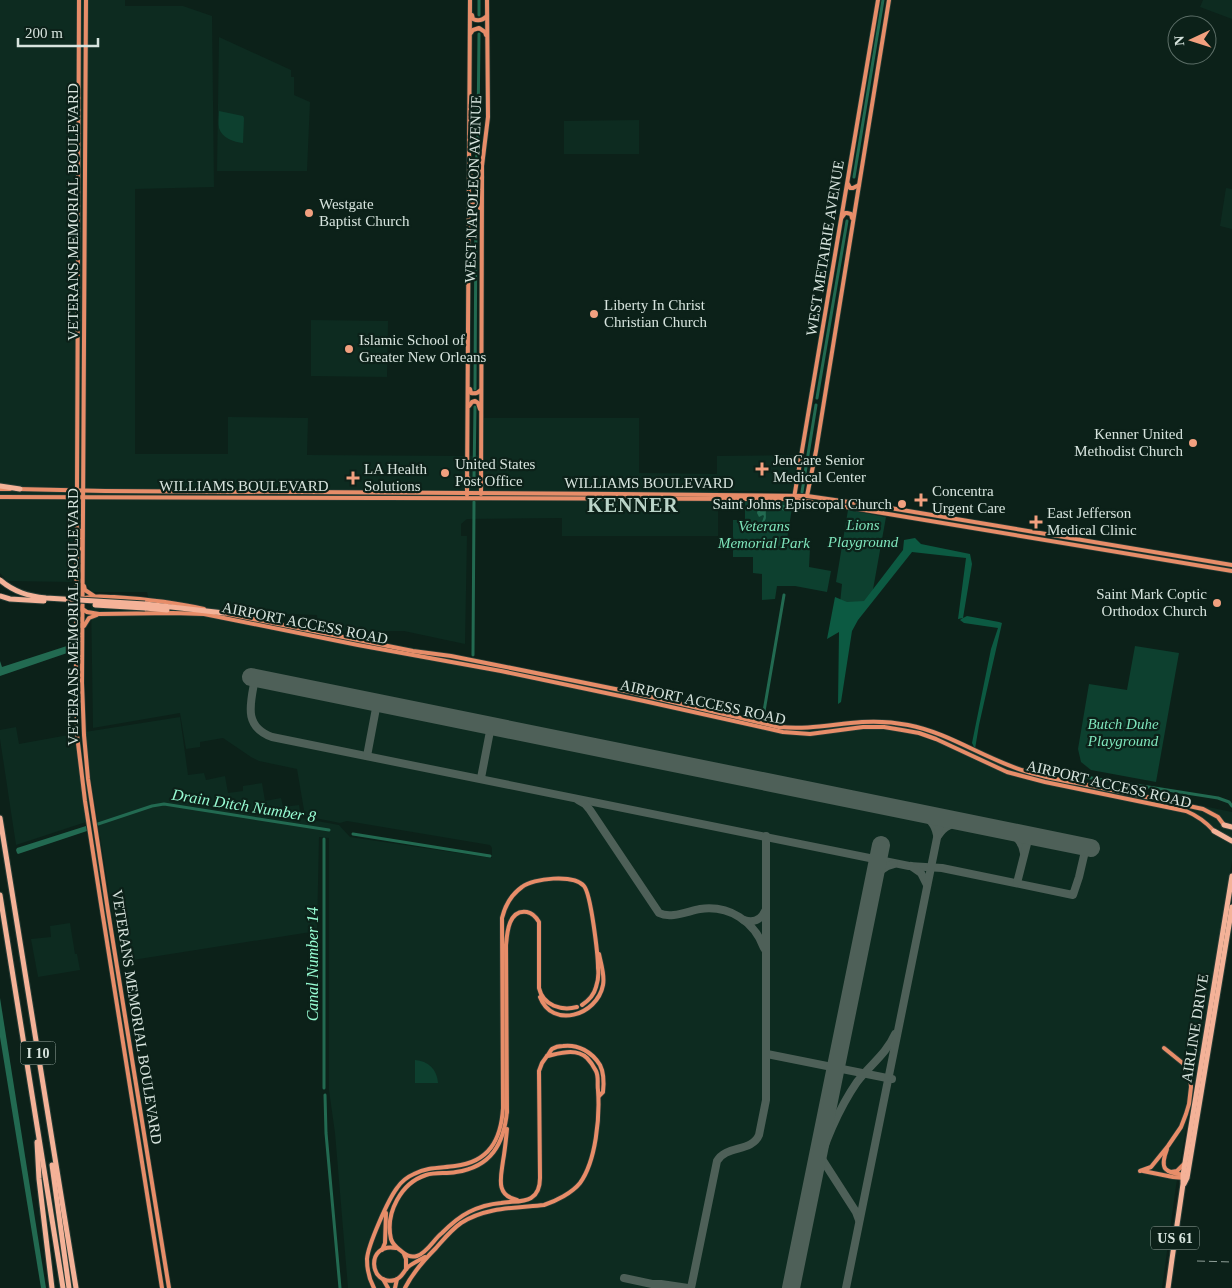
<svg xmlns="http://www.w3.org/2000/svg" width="1232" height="1288" font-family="Georgia,serif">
<rect width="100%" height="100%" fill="#0c2119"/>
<g fill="#0d2b20">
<path d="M0 0H125V6H183L212 16 214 187 135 189V454H228V417L308 418 307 455 465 456 483 455V418H639V473L717 474V456L800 455 792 492 718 491V536H562V518L467 519 461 524V536H467L465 644 404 631H320L470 658 588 682 750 718 788 726H803L864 720H886L910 723 933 729 1020 768 1232 812V861L1206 1016 1176 1186 1162 1288H348L335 1133 329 1090V838L319 837 317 931 120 962 91 779 85 732 180 717 188 775 204 773 206 780 225 776 228 793 243 791V786L262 783 265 801 281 798 283 807 299 805 301 818 339 825 350 837 492 858V848L490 845 347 821 340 823 305 816 297 769 259 761 251 757 223 738 200 742V747L186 749 180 713 93 728 91 598 153 602 318 630 317 615 231 612 148 597 147 592H92L86 584V537H73L72 582 7 581 0 573Z"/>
<path d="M1203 0H1232V19L1200 7Z"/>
<path d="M219 37 291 70V77H294V95L310 102 307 171H217Z"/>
<path d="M639 120V154H564V121Z"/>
<path d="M1226 188 1232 189V229L1220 226Z"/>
<path d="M311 320 388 321 387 377 311 376Z"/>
<path d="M16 727 19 744 74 734 86 822 16 845 0 739V730Z"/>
<path d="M70 923 75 954H77L80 970 38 977 31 939 51 937 50 926Z"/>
</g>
<g fill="#0d402f">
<path d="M219 111 243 116 244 118 243 143C234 142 222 138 219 128 218 123 219 116 219 111Z"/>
<path d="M745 502H793L786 545 810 548 809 567 831 571 827 592 795 586H777L775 599 762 600V574L753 573V557H733V520H745Z"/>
<path d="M848 510 886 517 872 595 852 620 839 613 842 584 836 582Z"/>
<path d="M1135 646 1179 653 1156 782 1091 770 1081 762 1078 749 1089 684 1127 690Z"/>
<path d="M415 1060C428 1061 437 1069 438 1083H415Z"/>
</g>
<path fill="#0c5a42" d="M915 538 921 544 970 554 972 564 963 618 967 616 999 622 1002 623 979 725 975 749 972 743 991 649 998 628 964 623 960 620 963 618 958 619 966 558 912 552 858 620 852 631 841 702 838 704 839 632 827 639 835 597 847 602 864 601 903 550 904 540Z"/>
<g fill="#226a51">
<path d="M765 505H786L788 508 784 511 779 508 766 511C765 515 768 521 762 522L764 516 763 515 759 517 757 513 758 507 764 508Z"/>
<path d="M73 644V651L0 676V661L2 667Z"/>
<path d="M86 826 87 831 18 854 17 853 16 850 17 848Z"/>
<path d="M0 998 46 1288H41L0 1037Z"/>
</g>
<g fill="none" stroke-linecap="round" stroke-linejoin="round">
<g stroke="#226a51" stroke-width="3">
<path d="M479 15V0"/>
<path d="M476 172 478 132 479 34"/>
<path d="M854 177 883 0"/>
<path d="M475 389 476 211"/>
<path d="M817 398 847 221"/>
<path d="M474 478 475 407"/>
<path d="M802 492 816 405"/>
<path d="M473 655 474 502"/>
<path d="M763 717 784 595"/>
<path d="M1085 777 1218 798 1229 802 1232 806"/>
<path d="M98 824 152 806 164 804 329 830"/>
<path d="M353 834 490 856"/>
<path d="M324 839V1088"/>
<path d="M325 1095 326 1133 340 1288"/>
</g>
<g stroke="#4e6058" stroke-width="8">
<path d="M255 678C251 702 242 726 272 737L909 866 942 868 1073 895 1079 877 1086 847"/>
<path d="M367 756 377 703"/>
<path d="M481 778 491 726"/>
<path d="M578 800 585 804 590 810 659 913C671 919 688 911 700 909 729 905 754 921 764 948"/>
<path d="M919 813C929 818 935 824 937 835"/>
<path d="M1006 831C1016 836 1022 841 1024 853"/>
<path d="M938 836C944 826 952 823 964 822"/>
<path d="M911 866 921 873 927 885"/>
<path d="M874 881C878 871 884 866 894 864"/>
<path d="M1017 883 1029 836"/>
<path d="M744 920C753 923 761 920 765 911"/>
<path d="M767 1054 892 1079"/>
<path d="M820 1156 856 1212 859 1220"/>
<path d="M814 1176C825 1143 837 1111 857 1082 869 1066 887 1053 895 1034"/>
<path d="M624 1278 652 1284H661L688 1288"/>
<path d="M691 1288 717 1161C726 1145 752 1152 759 1135L766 1100V836"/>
<path d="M846 1288 941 818"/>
</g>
<g stroke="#4e6058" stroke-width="18">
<path d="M251 677 1091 848"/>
<path d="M791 1288 881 845"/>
</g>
<defs>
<g id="major">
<path d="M79 0 77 491 76 668 77 735 85 801 101 904 162 1288"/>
<path d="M86 0 82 683 84 735 88 779 108 911 169 1288"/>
<path d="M472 15 473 19C479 22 483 20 487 16"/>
<path d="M471 33 473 30 479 28 485 32 486 35"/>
<path d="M471 176V179L476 181 482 177"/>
<path d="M848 184 850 188H853L859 185"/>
<path d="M470 207 471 205 476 203 479 205 480 208"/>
<path d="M842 217 845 213H847L851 214 852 218"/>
<path d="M470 389 471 393C475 394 478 393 481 390"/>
<path d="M469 406 472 402 475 401 478 403 480 409"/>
<path d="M468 478 470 482 473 485 477 484 480 480"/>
<path d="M0 489H10"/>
<path d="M17 489 105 491 617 494 807 496 890 508 1232 565"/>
<path d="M481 494 482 181V166L488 117 487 0"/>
<path d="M467 495 470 0"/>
<path d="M807 496 816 451 889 0"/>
<path d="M0 497 790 499 834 505 1232 571"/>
<path d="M794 498 878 0"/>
<path d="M77 529 80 531V543L82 549"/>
<path d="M84 586 85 590 94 596"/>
<path d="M82 599C92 595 103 597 114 597 144 599 174 602 204 609"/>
<path d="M76 605 87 612 99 614 173 613 204 614 358 645 501 671 644 701 783 732 810 734 863 727H884L902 730 919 733 936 739 1007 772 1045 782 1186 811C1198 816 1205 821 1214 831"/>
<path d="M223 613 413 651 451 656 501 666 630 692 779 727C809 730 833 724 862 722 878 721 893 722 908 725 950 733 986 760 1028 772 1047 778 1067 781 1087 785 1126 793 1164 800 1203 809L1218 817 1224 825"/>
<path d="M84 626 89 618 97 615"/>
<path d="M540 997C552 1029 597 1016 603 985 605 975 601 964 599 954"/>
<path d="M547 1056C549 1054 550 1051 552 1049 555 1047 559 1046 563 1046 578 1044 592 1052 600 1065 604 1073 604 1083 603 1092L599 1096"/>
<path d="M507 1112 506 945C507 932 509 909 527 912 533 913 536 917 539 922V988C543 1006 562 1011 577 1007"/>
<path d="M507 1129C506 1139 505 1150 503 1161 501 1177 495 1195 517 1200"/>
<path d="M1167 1149C1159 1170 1165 1172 1184 1175"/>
<path d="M1140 1171 1151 1167 1168 1146 1181 1127 1186 1114 1189 1104 1191 1087 1190 1072 1185 1065 1164 1048"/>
<path d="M1143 1171 1173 1177 1185 1178"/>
<path d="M1171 1172 1177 1171 1184 1164"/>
<path d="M396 1248C365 1242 369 1287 395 1280 402 1278 403 1272 408 1267 413 1263 420 1260 425 1257"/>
<path d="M382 1250 385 1243 386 1213"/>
<path d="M404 1254 406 1259V1269"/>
<path d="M383 1279 388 1288"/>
<path d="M374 1288C369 1279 367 1269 367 1259 368 1245 388 1200 397 1188 401 1182 407 1177 414 1174 427 1167 441 1168 455 1166 489 1162 501 1140 503 1108L502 918C505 906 512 894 522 887 533 878 574 874 584 886 591 894 598 955 598 968 599 975 598 981 596 987 594 995 588 1001 582 1005"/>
<path d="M395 1288 397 1279"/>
<path d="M405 1288C413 1272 424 1260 436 1248 444 1239 451 1230 461 1223 486 1207 516 1208 544 1205 556 1201 572 1193 580 1183 596 1161 600 1117 598 1090 597 1084 599 1077 596 1071 594 1067 591 1062 587 1058 576 1048 561 1053 547 1056L542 1063 539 1071 540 1178C540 1186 538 1194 531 1198 523 1203 510 1201 501 1203 490 1204 479 1207 469 1212 459 1217 450 1225 442 1233 434 1239 427 1253 417 1256 410 1258 406 1255 400 1250 396 1247 393 1245 391 1239 385 1213 401 1183 426 1175 436 1172 446 1174 456 1172 491 1167 504 1144 507 1111"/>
</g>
<g id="highway">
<path d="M0 486 20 489"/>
<path d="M145 604 224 613"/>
<path d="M145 608 167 610"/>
<path d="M0 818 76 1288"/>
<path d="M1224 825 1232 827"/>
<path d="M1214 831 1232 841"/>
<path d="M0 895 63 1288"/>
<path d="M37 1142 39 1179 52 1288"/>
<path d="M52 1165 69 1288"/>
<path d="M1184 1184 1187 1178 1232 907"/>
<path d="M1168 1288 1172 1259 1183 1184V1175L1232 876"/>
</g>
</defs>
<use href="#major" stroke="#283c35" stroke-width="5.5"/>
<use href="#highway" stroke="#283c35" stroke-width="7"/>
<use href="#major" stroke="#e78d69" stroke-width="4"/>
<use href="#highway" stroke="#f4b298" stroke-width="5"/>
<path stroke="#8f9f98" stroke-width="1" stroke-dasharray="8 4" stroke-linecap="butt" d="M1197 1261 1232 1262"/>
<defs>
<g id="highway-bridge">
<path d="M0 580C14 592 28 596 46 598L145 604"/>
<path d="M0 596 10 599 44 601"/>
<path d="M95 605 145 608"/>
</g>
</defs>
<use href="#highway-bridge" stroke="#283c35" stroke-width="7" stroke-linecap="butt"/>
<use href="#highway-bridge" stroke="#f4b298" stroke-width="5"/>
</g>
<g fill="#f2a07f" stroke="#0c2119" stroke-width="2">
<circle cx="309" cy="213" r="5"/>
<circle cx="594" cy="314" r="5"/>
<circle cx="349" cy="349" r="5"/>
<circle cx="1193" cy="443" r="5"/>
<path d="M759.5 461.5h5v5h5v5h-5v5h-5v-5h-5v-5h5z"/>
<circle cx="445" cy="473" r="5"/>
<path d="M350.5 470.5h5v5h5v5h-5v5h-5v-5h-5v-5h5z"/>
<path d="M918.5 492.5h5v5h5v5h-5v5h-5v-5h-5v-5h5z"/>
<circle cx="902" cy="504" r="5"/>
<path d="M1033.5 514.5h5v5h5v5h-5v5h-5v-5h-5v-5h5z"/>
<circle cx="1217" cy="603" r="5"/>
</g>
<g text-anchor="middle" stroke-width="4.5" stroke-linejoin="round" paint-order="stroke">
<g fill="#0c2119" stroke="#9aaaa3" stroke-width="1">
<rect x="20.5" y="1041.5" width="35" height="23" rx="4"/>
<rect x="1151" y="1226.5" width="48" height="23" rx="4"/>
</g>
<g font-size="14" font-weight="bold" fill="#d7e4de">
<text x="38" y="1058">I 10</text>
<text x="1175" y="1243">US 61</text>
</g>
<g font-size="15" fill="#d7e4de" stroke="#0c2119">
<text transform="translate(473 189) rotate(-88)" y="5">WEST NAPOLEON AVENUE</text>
<text transform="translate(73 212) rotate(-90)" y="5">VETERANS MEMORIAL BOULEVARD</text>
<text transform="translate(825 248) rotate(-81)" y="5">WEST METAIRIE AVENUE</text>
<text x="649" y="488">WILLIAMS BOULEVARD</text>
<text x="244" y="491">WILLIAMS BOULEVARD</text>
<text transform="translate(73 617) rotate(-90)" y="5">VETERANS MEMORIAL BOULEVARD</text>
<text transform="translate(305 623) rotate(11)" y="5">AIRPORT ACCESS ROAD</text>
<text transform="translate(703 702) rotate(12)" y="5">AIRPORT ACCESS ROAD</text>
<text transform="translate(1109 784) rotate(13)" y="5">AIRPORT ACCESS ROAD</text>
<text transform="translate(137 1017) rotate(81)" y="5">VETERANS MEMORIAL BOULEVARD</text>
<text transform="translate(1195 1028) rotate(-81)" y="5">AIRLINE DRIVE</text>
</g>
<g font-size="15" fill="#d7e4de" stroke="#0c2119" text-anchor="start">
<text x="319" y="209">Westgate<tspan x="319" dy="17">Baptist Church</tspan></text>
<text x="604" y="310">Liberty In Christ<tspan x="604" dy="17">Christian Church</tspan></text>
<text x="359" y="345">Islamic School of<tspan x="359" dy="17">Greater New Orleans</tspan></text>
<text x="1183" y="439" text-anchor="end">Kenner United<tspan x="1183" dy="17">Methodist Church</tspan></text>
<text x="773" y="465">JenCare Senior<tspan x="773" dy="17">Medical Center</tspan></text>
<text x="455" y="469">United States<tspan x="455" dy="17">Post Office</tspan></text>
<text x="364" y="474">LA Health<tspan x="364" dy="17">Solutions</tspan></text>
<text x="932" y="496">Concentra<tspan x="932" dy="17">Urgent Care</tspan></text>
<text x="892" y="509" text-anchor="end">Saint Johns Episcopal Church</text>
<text x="1047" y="518">East Jefferson<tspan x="1047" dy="17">Medical Clinic</tspan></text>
<text x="1207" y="599" text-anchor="end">Saint Mark Coptic<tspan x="1207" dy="17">Orthodox Church</tspan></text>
</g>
<g font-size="15" font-style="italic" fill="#7fe5bc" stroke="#0c2119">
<text x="863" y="530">Lions<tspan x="863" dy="17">Playground</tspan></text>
<text x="764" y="531">Veterans<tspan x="764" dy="17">Memorial Park</tspan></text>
<text x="1123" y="729">Butch Duhe<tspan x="1123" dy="17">Playground</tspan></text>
</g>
<g font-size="16" font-style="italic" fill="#97fcd3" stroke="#0c2119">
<text transform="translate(244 805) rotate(9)" y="6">Drain Ditch Number 8</text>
<text transform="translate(312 964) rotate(-90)" y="6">Canal Number 14</text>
</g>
<g font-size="20" font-weight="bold" letter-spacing="1" fill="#bad4c8" stroke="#0c2119">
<text x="633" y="512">KENNER</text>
</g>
</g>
<g transform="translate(1192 40) rotate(266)"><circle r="24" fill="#0c2119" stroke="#5d6f68"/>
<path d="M0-4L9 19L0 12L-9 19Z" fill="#f2a07f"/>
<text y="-8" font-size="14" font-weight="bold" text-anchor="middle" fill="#d7e4de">N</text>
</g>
<path d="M18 38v8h80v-8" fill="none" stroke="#d7e4de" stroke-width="2.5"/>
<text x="25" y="38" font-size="15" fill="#d7e4de" stroke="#0c2119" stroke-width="4" paint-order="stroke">200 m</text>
</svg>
